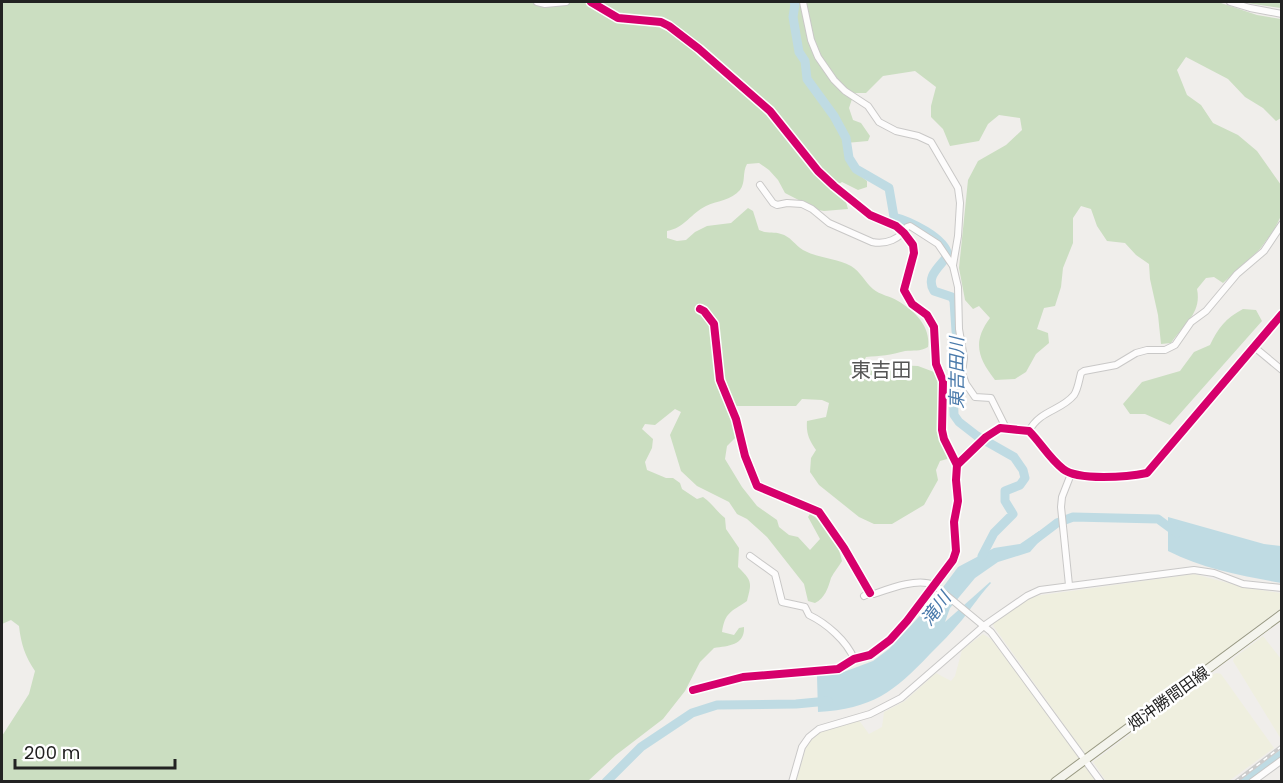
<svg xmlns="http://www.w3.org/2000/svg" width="1283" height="783" font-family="Poppins,'Noto Sans JP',sans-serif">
<rect width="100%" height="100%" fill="#f0eeeb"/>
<g fill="#efefdf">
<path d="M1194 574 1247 588 1281 593V608L1085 754 994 627 993 624 1024 601 1035 596Z"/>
<path d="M983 634 991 639 1080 757 1048 781 796 782 807 744 818 732 858 719 869 734 882 727 884 712 905 701 936 673 951 681 955 676 962 650Z"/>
<path d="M1263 636 1281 659V739L1233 661 1234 658Z"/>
<path d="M1217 673 1221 674 1274 748 1229 781H1106L1093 762 1210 675Z"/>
<path d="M1085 766 1096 781H1064Z"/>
</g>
<g fill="#cbdec1">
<path d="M2 2H1218L1257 15 1281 19V118L1276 121 1263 108 1245 97 1228 79 1186 57 1177 70 1187 95 1201 105 1213 123 1238 135 1257 151 1281 185 1282 214 1274 230 1260 249 1223 283 1214 277 1206 278 1197 289C1202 313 1184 324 1171 343L1161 344 1158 315 1150 279 1149 264 1136 255 1125 243 1107 241 1097 226 1091 209 1081 206 1073 218V243L1063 268 1061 287 1055 306 1044 308 1037 329 1048 333 1049 343 1036 354 1026 372 1015 379 995 380C978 358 972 342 990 318L979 306 973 309 965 300 959 268 968 180 978 161 1006 145 1022 130 1020 118 999 115 988 124 979 141 950 146 943 129 931 117V106L936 87 915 71 883 76 866 93H854L849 108 853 120 861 123 870 136 868 141 846 143C843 160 854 171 867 181V187L858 190 842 182 837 185 836 192 846 202 848 209 824 211 818 210 785 193 778 180 769 170 759 163 747 164C742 173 746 182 740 190 732 200 716 201 706 206 691 213 685 228 667 231V238L677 241 686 240 695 232 707 226 731 223 748 208 753 211 759 230C768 234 773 231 781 234 790 236 795 245 803 250 817 258 836 258 851 266 860 271 865 282 873 289 880 295 890 296 898 301 915 311 931 327 928 347 920 352 913 350 905 351 891 355 880 356 866 357L864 361 871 364 918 366 934 372 940 380V435L949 456 947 459 940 461 936 470 938 480 924 505 892 524H874L859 517 819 485 810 472 811 458 816 450C809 440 806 433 807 421L826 417 829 403 822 400 802 399 796 406H737L738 420 736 437 727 446 725 459 742 487 757 506 777 520 779 527 789 535 798 537 810 550 820 539 808 517 810 514C825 522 839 544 842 561 839 566 834 572 831 578 828 588 825 598 815 603L808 601 804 584 767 537 747 519 737 514 729 502 697 486 681 471 670 435 681 412 675 409 655 425 645 424 642 429 653 439 652 448 645 462 647 470 666 478H673L680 483 682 489 697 499 703 497C712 503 716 511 725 518L726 529 739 548 738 567C752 581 752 582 747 601 731 612 725 612 722 632L734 635 739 628 744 627C745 645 729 646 714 648L700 662 685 691 663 719 616 755 588 781H2V736L29 694 35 671C25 656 21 644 19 626L11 620 2 624Z"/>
<path d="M1244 2H1281V8L1247 3Z"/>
<path d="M1243 309 1256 310 1262 321 1170 425 1145 414H1130L1123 404 1142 382 1180 371 1194 352 1210 345C1218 328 1226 318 1243 309Z"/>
</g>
<g fill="#bfdbe3">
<path d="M1168 517 1264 544 1281 546V583C1244 576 1203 569 1168 551Z"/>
<path d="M1039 531 1043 537 1030 552 998 562 975 578 950 608 945 622 990 582 991 583C980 595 972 607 962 620 952 632 941 643 930 654 894 692 872 709 818 712L817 676 841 673 873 661 889 649 929 606 958 567 994 548 1020 544Z"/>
</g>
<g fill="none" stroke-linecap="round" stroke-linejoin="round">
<g stroke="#bfdbe3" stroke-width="9">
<path d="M794 2 795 4 793 17 799 52 805 61 807 79 834 116 846 138 849 158 856 169 889 188 894 217C910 221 945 238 948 255 940 267 925 276 934 291L952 297 954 301 956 331 961 361 953 378 954 415 959 422 977 436 1014 457 1023 470 1025 478 1020 485 1005 491V501L1013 514 994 533 982 556"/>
<path d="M1032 542 1057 523 1073 517 1158 519 1177 533"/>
<path d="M606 782 641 747 692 713 717 705 796 704 828 701"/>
<path d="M1244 782 1282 754"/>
</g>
<defs>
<g id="street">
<path d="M537 2 545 4 566 2"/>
<path d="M591 2 618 18 661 22 669 26 699 49 770 111 818 171 834 186 870 215 896 226 904 233 913 245 914 253 904 290 912 304 927 315 934 327 936 364 943 381 942 430 944 439 957 465"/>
<path d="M803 2 811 40 818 57 834 80 845 91 868 106 879 122 896 131 918 136 931 142 958 188 960 203 958 236 953 265"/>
<path d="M1230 2 1250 8 1282 14"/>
<path d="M760 185 773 203 777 205 787 203 802 204 812 209 829 223 872 242C886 245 900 239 907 227L910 226 938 244 953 266 958 287 959 329 964 358 962 373 966 384 975 397 991 398 1006 428"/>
<path d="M700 309 704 311 714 324 720 380 736 419 745 456 757 486 819 512 844 548 870 593"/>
<path d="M1253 346 1282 370"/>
<path d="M1029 431C1040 410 1061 411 1074 395 1078 389 1079 380 1081 373L1084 371 1116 365 1136 353 1147 350H1165L1175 345 1191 322 1206 311 1237 274 1264 251 1282 224"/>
<path d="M750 556 775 574 782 602 805 607 809 615C826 623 847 641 854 659"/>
<path d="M1069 585 1061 507 1062 497 1071 474"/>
<path d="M864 596 870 593 874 594C891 588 917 578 934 585L991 632 1101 782"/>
<path d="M693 690 743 677 838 669 854 659 870 655 890 640 907 621 953 560 956 551 954 522 958 501 956 480 957 465 986 437 1000 428 1029 431C1041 443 1049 458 1063 469 1078 481 1128 477 1147 473L1282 314"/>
<path d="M792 782 802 747 809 737 819 729 870 714 901 698 985 625 1027 596 1040 590 1194 570 1214 573 1243 584 1282 588"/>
<path d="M1252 782 1282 760"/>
</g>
<path id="secondary" d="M1055 782 1282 614"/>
</defs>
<use href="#street" stroke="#c9c8c7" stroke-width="8"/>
<use href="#secondary" stroke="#999a82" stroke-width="10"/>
<use href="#street" stroke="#fdfcfc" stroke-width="6"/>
<use href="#secondary" stroke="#f4f4ed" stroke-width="8"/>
<defs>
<path id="rail" d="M1235 782 1282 746"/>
</defs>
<use href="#rail" stroke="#ccc" stroke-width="4"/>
<use href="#rail" stroke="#fff" stroke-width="1.5" stroke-dasharray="4.5" stroke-linecap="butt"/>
<defs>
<g id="cycleway">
<path d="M591 2 618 18 661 22 669 26 699 49 770 111 818 171 834 186 870 215 896 226 904 233 913 245 914 253 904 290 912 304 927 315 934 327 936 364 943 381 942 430 944 439 957 465"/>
<path d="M700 309 704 311 714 324 720 380 736 419 745 456 757 486 819 512 844 548 870 593"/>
<path d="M693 690 743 677 838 669 854 659 870 655 890 640 907 621 953 560 956 551 954 522 958 501 956 480 957 465 986 437 1000 428 1029 431C1041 443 1049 458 1063 469 1078 481 1128 477 1147 473L1282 314"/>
</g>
</defs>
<use href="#cycleway" stroke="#fff" stroke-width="11"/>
<use href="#cycleway" stroke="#d6006c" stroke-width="8"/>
</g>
<g text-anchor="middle" stroke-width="5" stroke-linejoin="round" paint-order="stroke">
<g font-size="16" fill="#222" stroke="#fff">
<text transform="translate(1168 698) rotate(-36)" y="6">畑沖勝間田線</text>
</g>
<g font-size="18" font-style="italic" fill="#4a7aab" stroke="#fff">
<text transform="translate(957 373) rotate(-90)" y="6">東吉田川</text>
<text transform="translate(936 609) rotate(-53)" y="6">滝川</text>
</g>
<g font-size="20" fill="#555" stroke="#fff">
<text x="881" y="377">東吉田</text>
</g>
</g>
<rect width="1283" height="783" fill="none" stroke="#222222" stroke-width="6"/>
<path d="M15 759v9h160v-9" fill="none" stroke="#222222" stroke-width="3"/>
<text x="24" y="759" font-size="18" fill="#222222" stroke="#ffffff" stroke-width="4.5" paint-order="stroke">200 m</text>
</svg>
